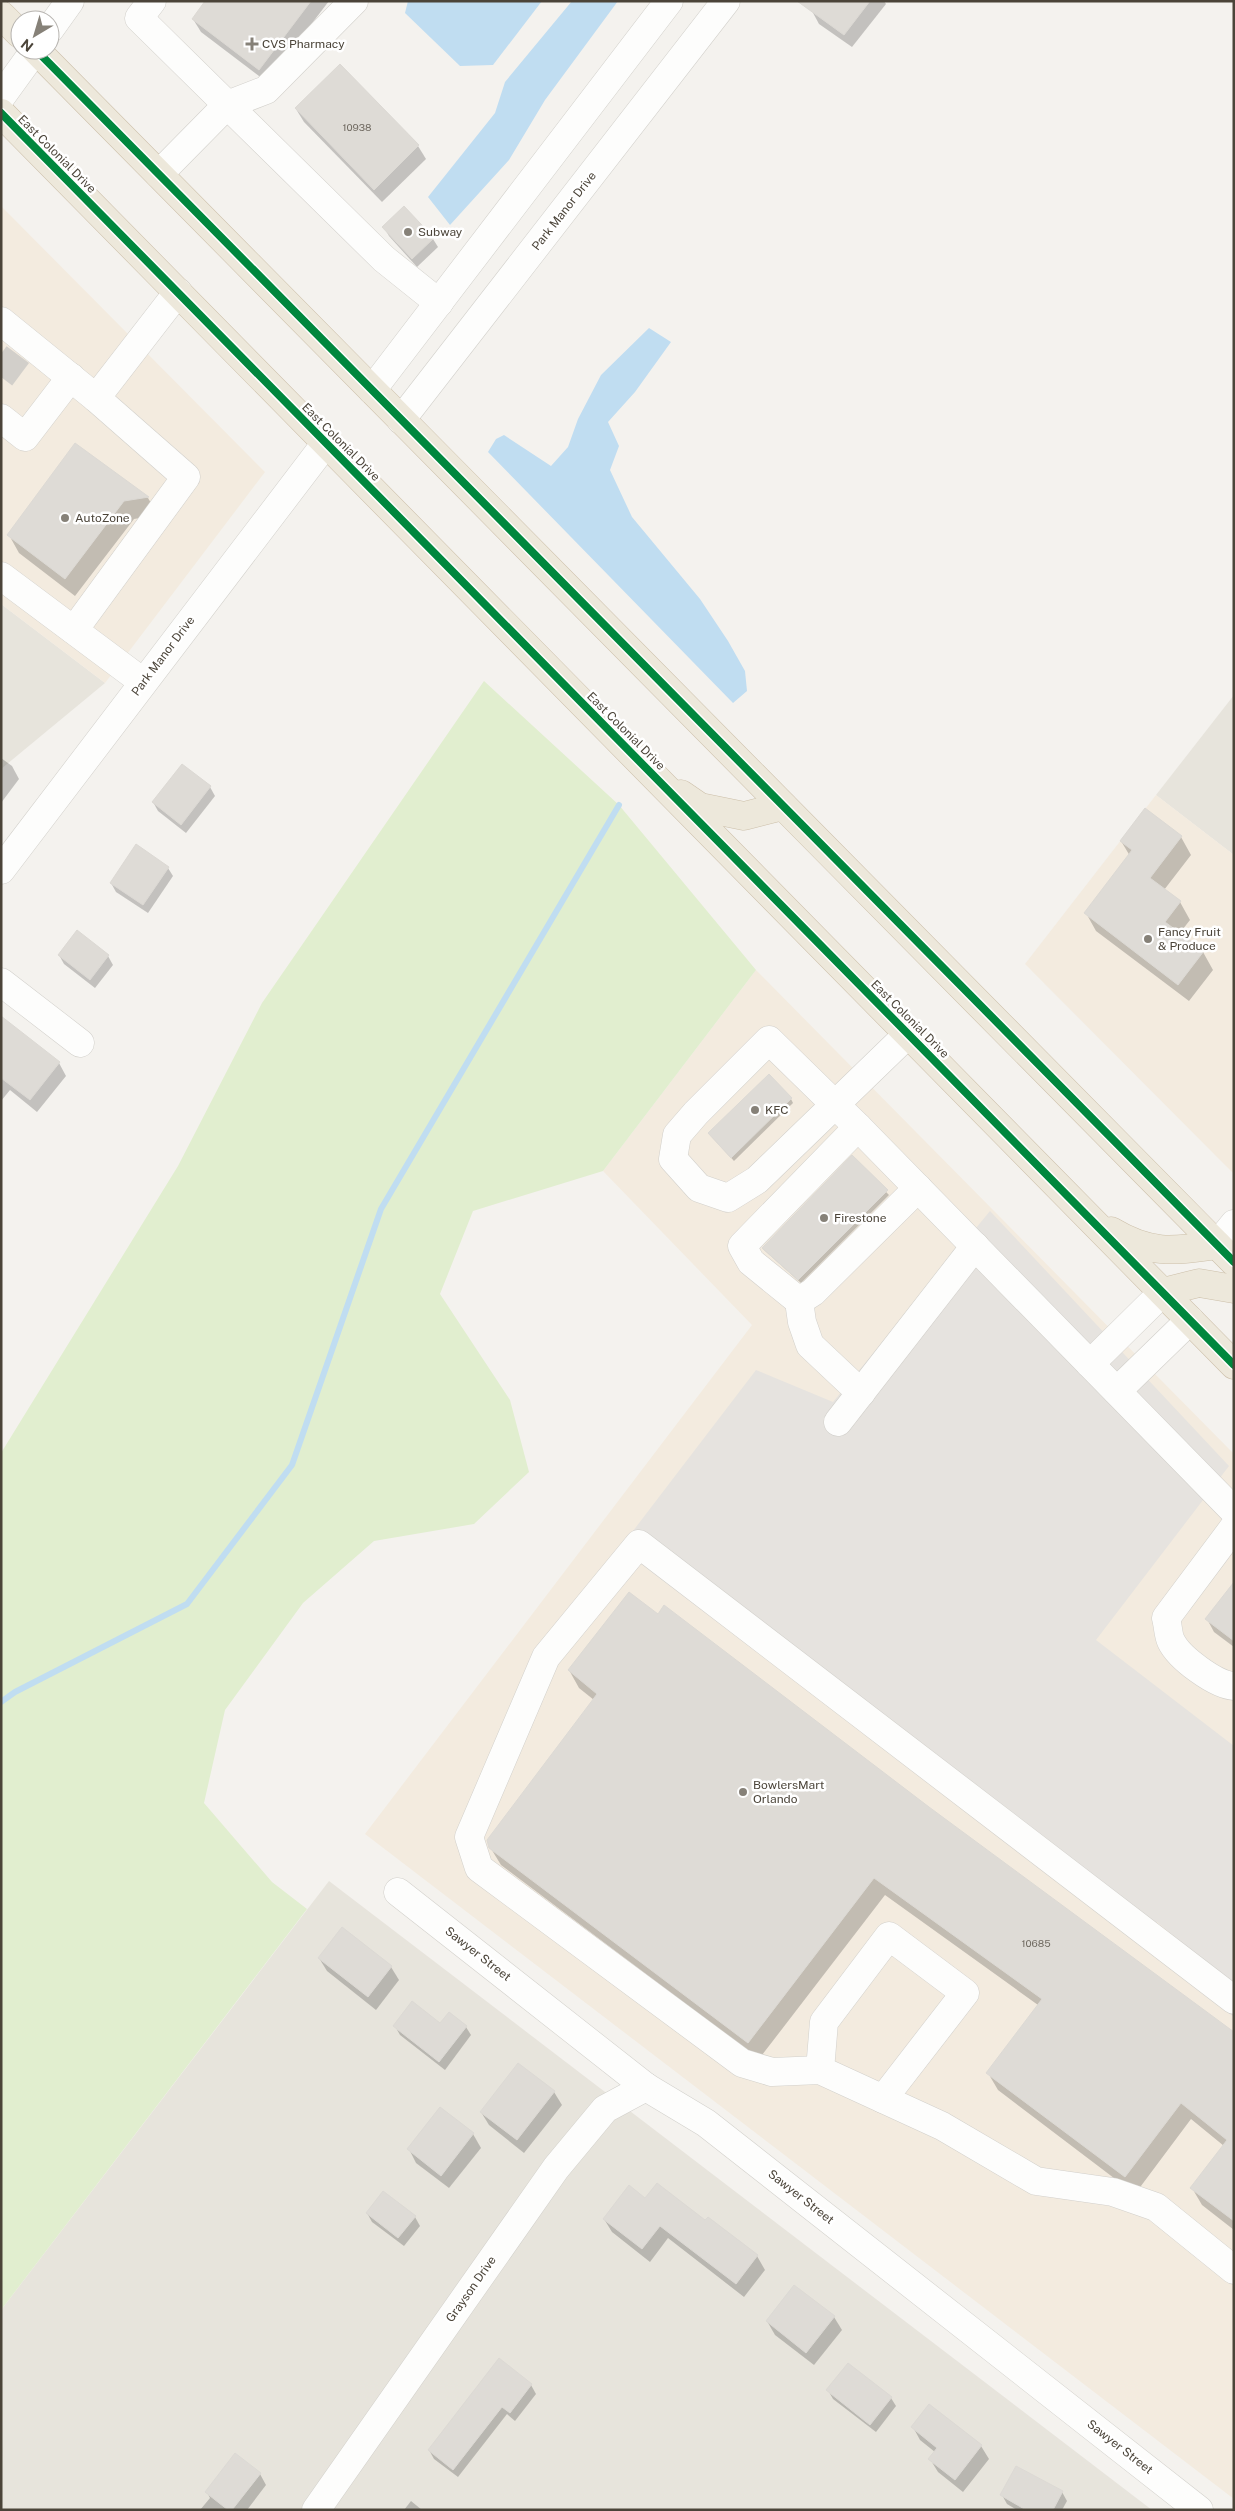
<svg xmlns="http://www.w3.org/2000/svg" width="1235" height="2511" font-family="'Public Sans',sans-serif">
<rect width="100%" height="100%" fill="#f4f2ee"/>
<g fill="#e7e4dc">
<path d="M1 604 105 683 1 769Z"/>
<path d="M1234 695V855L1156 795Z"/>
<path d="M329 1881 1152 2510H1V2310Z"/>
</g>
<g fill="#f3ebdf">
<path d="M1 206 265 472 105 683 1 604Z"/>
<path d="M1156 795 1234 855V1174L1025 964Z"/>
<path d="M756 970 1234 1454V2499L365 1834 752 1325 603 1171Z"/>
</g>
<path fill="#e1eecf" d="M484 681 619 805 756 970 603 1171 473 1211 440 1294 510 1400 529 1472 474 1524 374 1541 303 1603 225 1710 204 1803 272 1882 307 1909 1 2310V1453L178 1166 262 1003Z"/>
<path fill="#e6e3df" d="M990 1211 1229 1466 1096 1640 1234 1746V2017L1209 1998 1224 1977 1157 1922 1140 1943 620 1548 756 1370 833 1402Z"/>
<g fill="#c0ddf1">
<path d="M408 1H542L493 65 460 66 405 13Z"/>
<path d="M572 1H618L545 100 509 160 450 225 428 197 495 113 505 82Z"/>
<path d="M649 328 671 342 635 392 608 422 619 446 610 470 632 517 700 599 728 641 745 671 747 691 733 703 488 452 496 439 504 435 551 466 568 447 578 419 601 375Z"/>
</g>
<g fill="#0003">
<path d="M207 1H329L267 82 201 32 193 19Z"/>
<path d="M819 1H884L886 4 852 47 819 24 812 11Z"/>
<path d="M340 66 418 146 426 159 382 202 304 122 296 109Z"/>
<path d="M384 227 433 239 438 247 417 267 389 236Z"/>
<path d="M75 445 148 498 158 515 134 519 75 596 19 553 9 535Z"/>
<path d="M1 758 12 766 19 779 1 803Z"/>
<path d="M210 787 215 796 186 833 158 811 153 802Z"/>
<path d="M1181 837 1191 855 1164 890 1180 902 1190 920 1179 934 1203 952 1213 970 1189 1001 1096 931 1086 913 1130 856 1121 841Z"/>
<path d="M168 868 173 876 148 913 116 892 111 883Z"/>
<path d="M77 932 108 956 113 965 95 988 64 964 59 955Z"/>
<path d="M1 1018 59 1063 66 1076 37 1112 10 1090 1 1101Z"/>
<path d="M791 1099 793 1103 734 1161 712 1137Z"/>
<path d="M852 1157 889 1195 801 1283 763 1249Z"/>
<path d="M1234 1584V1647L1214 1632 1207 1619Z"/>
<path d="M569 1670 928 1808 1234 2034V2230L1202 2205 1192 2188 1224 2146 1191 2119 1135 2194 998 2090 988 2073 1038 2005 885 1895 759 2059 501 1865 490 1847 594 1700 579 1688Z"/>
<path d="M319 1958 391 1967 399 1980 376 2010 327 1971Z"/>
<path d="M395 2026 466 2027 471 2035 445 2070 400 2035Z"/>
<path d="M554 2092 562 2105 524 2153 489 2125 481 2112Z"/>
<path d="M440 2109 473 2134 481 2148 449 2188 416 2163 409 2149Z"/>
<path d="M645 2199 705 2222 708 2219 757 2256 765 2270 744 2297 668 2238 650 2262 612 2232 604 2219Z"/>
<path d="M367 2213 415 2217 420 2226 404 2246 372 2222Z"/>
<path d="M834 2317 842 2330 814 2365 775 2335 767 2321Z"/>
<path d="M499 2359 531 2385 536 2394 515 2421 507 2414 458 2477 434 2459 429 2450Z"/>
<path d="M828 2390 891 2398 896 2406 876 2432 833 2399Z"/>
<path d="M913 2427 981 2446 989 2459 963 2492 938 2472 930 2459 935 2452 920 2440Z"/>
<path d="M260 2474 266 2485 247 2510H200L210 2498 207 2492Z"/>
<path d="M1062 2492 1067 2501 1062 2510H1017L1007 2504 1002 2495Z"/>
<path d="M411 2501 422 2510H404Z"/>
</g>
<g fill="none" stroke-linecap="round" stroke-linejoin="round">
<path stroke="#c0ddf1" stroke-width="6" d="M1 1702 15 1692 187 1604 292 1465 381 1209 619 805"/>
</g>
<g fill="#dedbd6" stroke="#dcd9d4">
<path d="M205 1H311L259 70 192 19Z"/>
<path d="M797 1H870L844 35Z"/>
<path d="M340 64 419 145 374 190 295 108Z"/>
<path d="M404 206 434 238 412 259 382 227Z"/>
<path d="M75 443 149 497 124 501 65 579 7 535Z"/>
<path d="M182 764 211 786 181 825 152 802Z"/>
<path d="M1145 808 1182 836 1150 878 1181 901 1165 922 1204 951 1178 985 1084 913 1132 850 1120 841Z"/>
<path d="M136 844 169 867 143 905 110 883Z"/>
<path d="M77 930 109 955 90 980 58 955Z"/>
<path d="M1 1016 60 1062 30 1100 1 1078Z"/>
<path d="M769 1074 792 1098 731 1158 708 1133Z"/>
<path d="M852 1155 888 1190 798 1280 762 1248Z"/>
<path d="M1234 1582V1641L1205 1619Z"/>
<path d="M629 1592 658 1614 664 1605 929 1807 1234 2032V2221L1190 2188 1227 2140 1181 2103 1125 2177 986 2073 1042 1999 874 1878 748 2043 489 1848 487 1840 597 1694 568 1670Z"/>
<path d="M342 1927 392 1966 368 1997 318 1958Z"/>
<path d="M412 2001 440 2023 449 2012 467 2026 439 2062 393 2026Z"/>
<path d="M518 2063 555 2091 517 2140 480 2112Z"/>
<path d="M440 2107 474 2133 441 2176 407 2149Z"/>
<path d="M657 2183 705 2220 708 2217 758 2255 736 2284 660 2226 642 2249 603 2219 629 2185 645 2198Z"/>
<path d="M383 2191 416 2216 398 2238 366 2213Z"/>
<path d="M794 2285 835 2316 806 2353 766 2321Z"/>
<path d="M499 2358 532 2384 510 2413 502 2407 453 2470 428 2450Z"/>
<path d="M848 2363 892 2397 870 2425 826 2390Z"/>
<path d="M929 2404 982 2445 955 2480 928 2459 937 2448 911 2427Z"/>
<path d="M235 2453 261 2473 232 2510H228L205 2492Z"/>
<path d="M1016 2466 1063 2491 1053 2510H1026L1000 2495Z"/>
</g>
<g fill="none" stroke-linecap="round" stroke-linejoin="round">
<path stroke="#d2cfca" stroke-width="28" stroke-dasharray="28 14" stroke-linecap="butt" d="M1 377 19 353"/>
<defs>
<g id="minor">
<path d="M152 1 139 18 384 259 439 303"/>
<path d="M50 29 70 1"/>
<path d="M1 97 35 50"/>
<path d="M159 174 227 105 266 90 354 1"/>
<path d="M1 321 96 398"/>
<path d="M372 390 669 1"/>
<path d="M1 418 25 437 71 377"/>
<path d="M401 420 726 1"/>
<path d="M1 576 143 682"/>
<path d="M74 630 186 477 96 398 178 292"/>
<path d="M1 870 326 443"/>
<path d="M1 982 80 1043"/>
<path d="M908 1034 757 1180 728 1198 699 1188 673 1159 677 1135 696 1113 769 1040 858 1127 1234 1511"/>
<path d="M858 1127 742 1246 751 1262 799 1301 813 1292 918 1188"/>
<path d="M1217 1245 1234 1224"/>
<path d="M799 1301 802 1322 810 1345 861 1393"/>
<path d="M1090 1364 1163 1292"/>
<path d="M1117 1391 1190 1320"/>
<path d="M838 1422 975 1246"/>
<path d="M1234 1527 1166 1618C1168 1625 1168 1635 1171 1641 1179 1658 1216 1685 1234 1686"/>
<path d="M398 1892 646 2087 706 2123 1199 2510"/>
<path d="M1234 2000 639 1544 546 1657 469 1837 479 1868 742 2063 772 2072 820 2070 942 2126 1036 2181 1113 2192 1156 2207 1234 2270"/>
<path d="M820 2070 824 2022 889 1936 965 1993 883 2099"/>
<path d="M316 2510 556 2168 605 2109 646 2087"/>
</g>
<g id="highway">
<path d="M1 15 20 34"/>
<path d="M36 50 1234 1262"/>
<path d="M1 113 1234 1365"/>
<path d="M681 794 700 807 744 816 783 806"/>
<path d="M1111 1231C1151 1255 1173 1251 1217 1245"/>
<path d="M1163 1292 1199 1283 1234 1289"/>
</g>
</defs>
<use href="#minor" stroke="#d2d0cb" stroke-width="29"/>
<use href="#highway" stroke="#ccbfa9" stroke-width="29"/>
<use href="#minor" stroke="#fdfdfc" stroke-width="28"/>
<use href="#highway" stroke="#ede8db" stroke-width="28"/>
<defs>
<g id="cycleway">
<path d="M36 50 1234 1262"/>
<path d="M1 113 1234 1365"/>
</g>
</defs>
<use href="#cycleway" stroke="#fff" stroke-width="11"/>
<use href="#cycleway" stroke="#00873e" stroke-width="8"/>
</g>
<g fill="#868178" stroke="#fff" stroke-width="2">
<path d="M249.5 36.5h5v5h5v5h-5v5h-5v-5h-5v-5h5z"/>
<circle cx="408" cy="232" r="5"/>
<circle cx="65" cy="518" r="5"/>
<circle cx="1148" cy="939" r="5"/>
<circle cx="755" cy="1110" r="5"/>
<circle cx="824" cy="1218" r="5"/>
<circle cx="743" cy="1792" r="5"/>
</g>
<g text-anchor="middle" stroke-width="5" stroke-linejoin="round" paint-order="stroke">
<g font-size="10" fill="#706a61">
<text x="357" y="131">10938</text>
<text x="1036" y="1947">10685</text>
</g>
<g font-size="12" fill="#4b4439" stroke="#fff" text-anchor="start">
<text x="262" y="48">CVS Pharmacy</text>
<text x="418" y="236">Subway</text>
<text x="75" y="522">AutoZone</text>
<text x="1158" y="936">Fancy Fruit<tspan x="1158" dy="14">&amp; Produce</tspan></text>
<text x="765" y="1114">KFC</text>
<text x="834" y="1222">Firestone</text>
<text x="753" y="1789">BowlersMart<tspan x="753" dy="14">Orlando</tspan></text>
</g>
<g font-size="12" fill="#4b4439" stroke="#fff">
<text transform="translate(57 154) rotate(45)" y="4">East Colonial Drive</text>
<text transform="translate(564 211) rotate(-52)" y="4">Park Manor Drive</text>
<text transform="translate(341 442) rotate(45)" y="4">East Colonial Drive</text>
<text transform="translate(163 656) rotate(-53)" y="4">Park Manor Drive</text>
<text transform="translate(626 731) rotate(45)" y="4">East Colonial Drive</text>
<text transform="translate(910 1019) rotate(45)" y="4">East Colonial Drive</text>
<text transform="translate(478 1954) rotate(38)" y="4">Sawyer Street</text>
<text transform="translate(801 2197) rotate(38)" y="4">Sawyer Street</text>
<text transform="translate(471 2289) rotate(-55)" y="4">Grayson Drive</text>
<text transform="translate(1120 2447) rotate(38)" y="4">Sawyer Street</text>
</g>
</g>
<rect width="1235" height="2511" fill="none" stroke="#4b4439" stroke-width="5"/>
<g transform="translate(35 35) rotate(218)"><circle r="24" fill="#ffffff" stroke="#b7b4b0"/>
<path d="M0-4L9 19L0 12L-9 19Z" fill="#868178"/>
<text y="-8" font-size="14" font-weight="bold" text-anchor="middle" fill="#4b4439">N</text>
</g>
</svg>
